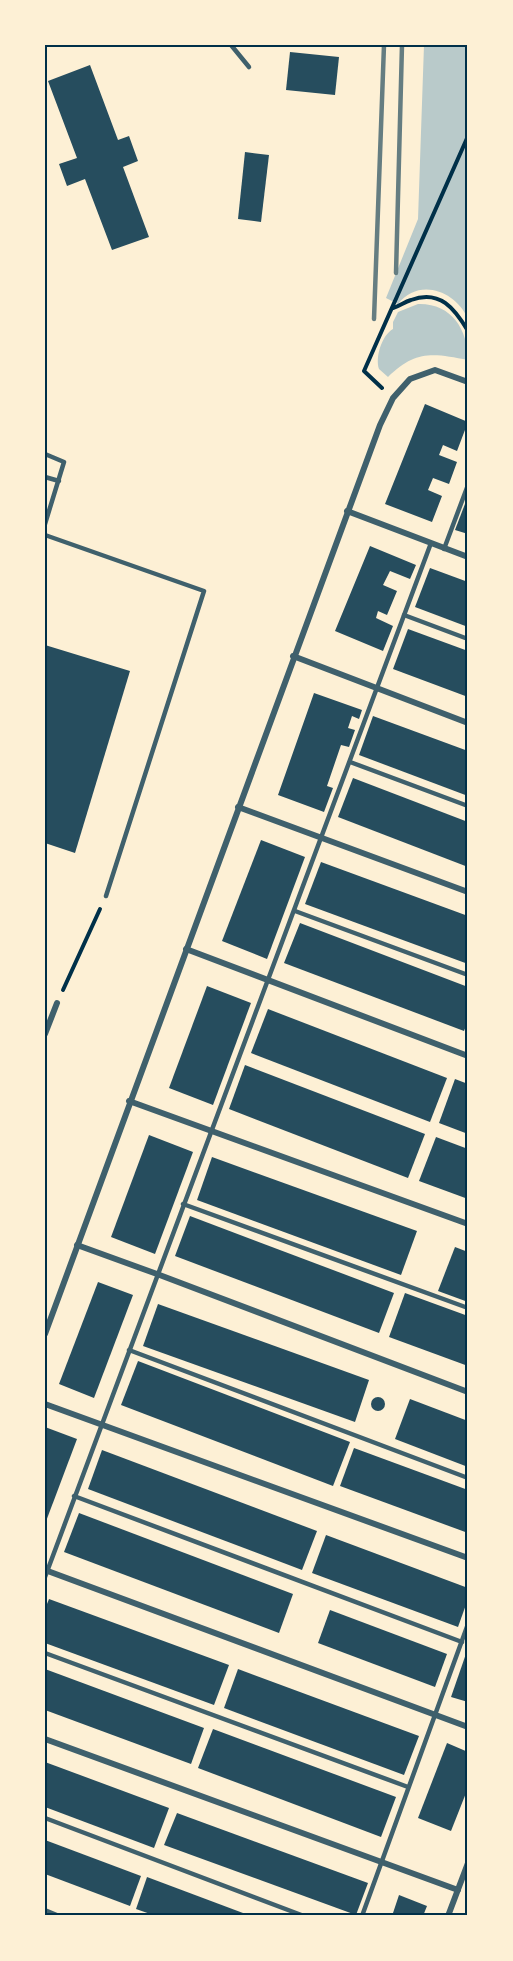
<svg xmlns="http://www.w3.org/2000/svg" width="513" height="1961" font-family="'Alegreya Sans',sans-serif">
<rect width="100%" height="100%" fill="#fdf0d5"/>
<g fill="#b9caca">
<path d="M424 45H468V319C456 291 419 277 398 304L386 298 418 219Z"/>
<path d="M418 304C451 303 468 329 468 360 433 353 415 350 388 377L379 369C375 357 382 335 393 329V322L398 312Z"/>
</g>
<g fill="#264d5e">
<path d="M290 52 339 57 335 95 286 90Z"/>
<path d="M90 65 118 140 129 136 138 161 123 167 149 237 112 250 85 179 67 186 59 164 77 158 48 81Z"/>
<path d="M245 152 269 155 261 222 238 219Z"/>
<path d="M425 404 468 422 457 451 443 445 439 455 457 462 449 484 433 478 428 490 442 496 432 522 385 504Z"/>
<path d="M468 496V534L455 530Z"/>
<path d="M370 546 416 565 410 579 390 571 383 585 397 591 387 615 378 611 376 618 393 626 383 651 335 631Z"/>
<path d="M430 568 468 582V627L415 607Z"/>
<path d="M408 629 468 651V697L393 669Z"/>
<path d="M45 645 130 671 75 853 45 843Z"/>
<path d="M314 693 362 710 359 719 352 716 348 728 355 730 349 747 341 745 327 786 333 788 324 812 278 795Z"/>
<path d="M373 716 468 751V796L359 755Z"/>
<path d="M353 778 468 822V867L338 817Z"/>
<path d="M261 840 305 857 267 959 222 941Z"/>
<path d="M321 862 468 916V964L305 904Z"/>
<path d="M300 923 468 987V1021L464 1031 284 963Z"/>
<path d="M207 986 251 1003 213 1105 169 1088Z"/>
<path d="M268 1009 447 1078 430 1122 251 1053Z"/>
<path d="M245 1065 425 1134 408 1178 229 1109Z"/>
<path d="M455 1079 468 1084V1134L439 1123Z"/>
<path d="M149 1135 193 1152 155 1254 111 1237Z"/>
<path d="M436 1137 468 1149V1199L419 1181Z"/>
<path d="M212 1157 417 1231 401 1275 197 1200Z"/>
<path d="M190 1216 394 1293 379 1333 175 1256Z"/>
<path d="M455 1247 468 1252V1302L438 1291Z"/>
<path d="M98 1282 133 1295 94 1398 59 1384Z"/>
<path d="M405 1293 468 1316V1366L389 1337Z"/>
<path d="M158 1304 369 1380 355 1422 143 1346Z"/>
<path d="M138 1361 350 1442 333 1486 121 1405Z"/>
<circle cx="378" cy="1404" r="7"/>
<path d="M410 1399 468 1421V1467L395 1439Z"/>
<path d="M45 1427 77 1439 45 1524Z"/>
<path d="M354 1448 468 1490V1533L340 1486Z"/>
<path d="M102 1450 317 1531 302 1570 88 1489Z"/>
<path d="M79 1513 293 1594 279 1633 64 1552Z"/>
<path d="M326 1535 468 1588V1599L458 1627 312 1573Z"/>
<path d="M49 1599 229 1665 214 1705 45 1643V1609Z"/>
<path d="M330 1610 447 1654 435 1687 318 1643Z"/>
<path d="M468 1648V1702L451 1697Z"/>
<path d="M45 1669 204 1728 191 1764 45 1710Z"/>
<path d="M238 1669 419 1736 404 1775 224 1708Z"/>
<path d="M213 1729 396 1797 381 1837 198 1768Z"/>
<path d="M447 1743 468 1752V1788L451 1831 418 1818Z"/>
<path d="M45 1762 169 1808 154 1848 45 1807Z"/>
<path d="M177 1813 368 1883 356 1915 164 1845Z"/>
<path d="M45 1840 141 1876 130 1906 45 1874Z"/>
<path d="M147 1877 251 1916H156L136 1909Z"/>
<path d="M399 1895 427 1906 423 1916H392Z"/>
</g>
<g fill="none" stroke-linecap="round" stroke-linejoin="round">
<g stroke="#003049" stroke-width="4">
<path d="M393 308C400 306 404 302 411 300 440 289 455 309 468 331"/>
<path d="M382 388 364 371 468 136"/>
<path d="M63 990 100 909"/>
</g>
<g stroke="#3f606c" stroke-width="4.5">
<path d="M231 45 249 67"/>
<path d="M45 454 64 462 45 524"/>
<path d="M45 477 59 481"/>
<path d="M45 535 204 591 106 896"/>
<path d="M444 549 468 485"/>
<path d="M404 615 468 639"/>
<path d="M350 762 468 806"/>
<path d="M295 911 468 975"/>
<path d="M183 1204 468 1308"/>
<path d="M129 1350 468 1478"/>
<path d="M74 1496 462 1642"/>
<path d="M45 1577 431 543"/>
<path d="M45 1653 408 1787"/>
<path d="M45 1818 304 1916"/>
<path d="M362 1916 468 1624"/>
</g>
<g stroke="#3f606c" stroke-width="6">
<path d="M347 511 468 557"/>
<path d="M293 656 468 723"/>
<path d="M238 807 468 892"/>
<path d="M186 949 468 1056"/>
<path d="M45 1034 57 1003"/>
<path d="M129 1101 468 1224"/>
<path d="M77 1245 157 1274 468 1392"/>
<path d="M45 1334 380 425 393 398 410 379 435 370 468 382"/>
<path d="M45 1404 468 1558"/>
<path d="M45 1570 468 1727"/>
<path d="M45 1739 458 1890"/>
<path d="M45 1911 57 1916"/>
<path d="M448 1916 468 1863"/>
</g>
<g stroke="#657d81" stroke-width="4.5">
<path d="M396 273 402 45"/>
<path d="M374 319 384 45"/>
</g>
</g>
<rect width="513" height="1961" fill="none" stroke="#fdf0d5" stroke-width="93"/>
<rect x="46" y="46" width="420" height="1868" fill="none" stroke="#003049" stroke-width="2"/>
</svg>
